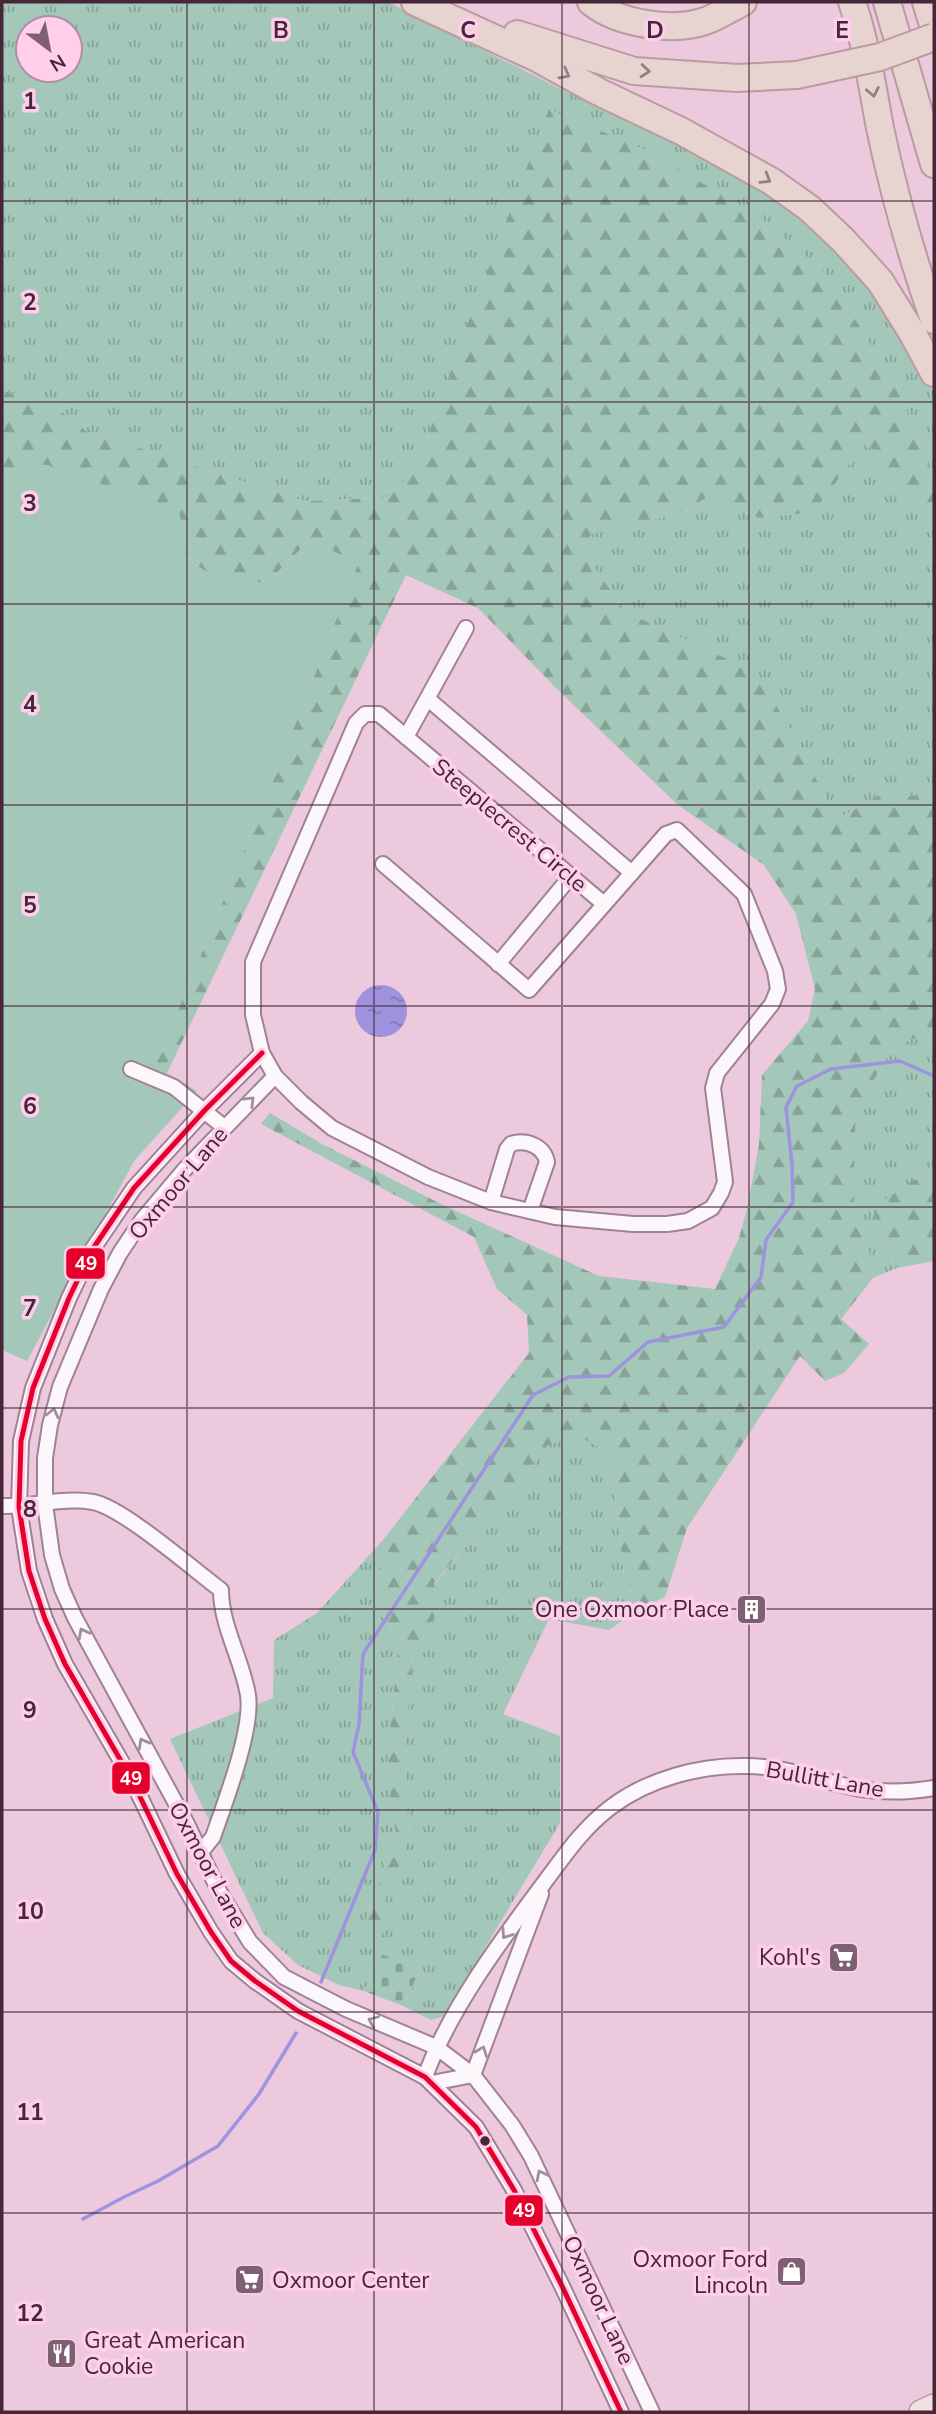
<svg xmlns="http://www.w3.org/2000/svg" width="936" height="2414" font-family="'Nunito Sans',sans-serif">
<defs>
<pattern id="grass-tufts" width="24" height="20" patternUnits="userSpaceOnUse" patternTransform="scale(1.75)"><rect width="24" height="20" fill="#a3c7b9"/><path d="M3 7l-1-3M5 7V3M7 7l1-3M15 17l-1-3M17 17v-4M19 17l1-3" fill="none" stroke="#87a297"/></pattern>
<pattern id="forest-firs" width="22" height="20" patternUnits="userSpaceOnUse" patternTransform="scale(1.75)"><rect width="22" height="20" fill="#a3c7b9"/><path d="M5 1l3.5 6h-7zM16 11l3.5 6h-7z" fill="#87a297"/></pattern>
<pattern id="cemetery-stones" width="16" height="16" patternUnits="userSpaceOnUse" patternTransform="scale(1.75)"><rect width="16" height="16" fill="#a3c7b9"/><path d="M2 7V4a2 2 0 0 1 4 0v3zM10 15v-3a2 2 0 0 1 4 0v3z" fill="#87a297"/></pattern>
<pattern id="water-ripples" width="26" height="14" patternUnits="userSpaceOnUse" patternTransform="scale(1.75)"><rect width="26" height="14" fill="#9f92df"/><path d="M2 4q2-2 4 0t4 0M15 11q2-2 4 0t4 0" fill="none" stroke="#8377b6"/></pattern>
</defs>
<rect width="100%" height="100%" fill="#ecc9dd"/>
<g fill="url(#grass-tufts)" fill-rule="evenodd">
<path d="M2 2H388L561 89 644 126 753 181 814 226 856 270 911 347 934 393V479L896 385 467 325 416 469 385 498 304 501 85 431 47 400 7 392 2 394ZM28 28H70V70H28Z"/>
<path d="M864 444 876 451 885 476 934 521V784L918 796 881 794 843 816 827 802 800 745 723 657 626 612 581 550 590 534 677 514 708 497 759 518 813 512Z"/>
<path d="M934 1033V1172L914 1180 878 1230 897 1268 873 1278 875 1263 852 1216 856 1113 893 1045Z"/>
<path d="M578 1436 609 1452 624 1573 639 1609 609 1630 549 1619 503 1714 560 1736V1823L444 2016 431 2020 403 2006 420 1971 382 1954 364 1991 339 1985 298 1965 263 1933 170 1739 273 1698 274 1640 317 1613 383 1540 375 1593 398 1647 387 1767 396 1835 366 1919V1940L410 1837 404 1746 413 1655 439 1609 434 1585 548 1444Z"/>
</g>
<g fill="url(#forest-firs)">
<path d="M549 109 648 151 761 218 826 273 896 385 934 479V521L885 476 876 451 864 444 814 512 759 518 708 497 677 514 591 534 581 549 626 612 723 657 760 679 800 745 827 802 843 816 881 794 918 796 934 784V1033L893 1045 856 1113 852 1216 875 1263 873 1278 841 1319 869 1344 844 1373 825 1381 800 1356 687 1528 665 1597 639 1609 624 1573 609 1452 578 1436 548 1445 434 1584 439 1609 413 1655 404 1745 410 1837 383 1904 382 1937 366 1940V1919L396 1835 387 1767 398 1647 375 1593 383 1540 529 1353 527 1315 497 1289 474 1237 261 1124 270 1113 322 1144 443 1205 599 1276 715 1289 739 1238 747 1209 759 1145 762 1075 808 1021 815 989 796 914 764 865 678 805 558 690 478 608 406 575 167 1073 155 1066 278 768 358 564 304 546 267 583 219 580 187 559 23 464 2 474V394L7 392 47 400 86 431 304 501 385 498 416 469 467 325Z"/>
<path d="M934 1172V1261L897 1268 878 1230 873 1207 914 1180Z"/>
</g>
<path fill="url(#cemetery-stones)" d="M382 1954 420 1970 403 2006 364 1991Z"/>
<path fill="#a3c7b9" d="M23 464 47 465 179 511 187 559 219 580 267 583 304 546H324L358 564 278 768 155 1066 197 1091 134 1161 27 1361 2 1350V474Z"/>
<circle fill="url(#water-ripples)" cx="381" cy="1011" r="26"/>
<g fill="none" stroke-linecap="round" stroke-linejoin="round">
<g stroke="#9f92df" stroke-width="3.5">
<path d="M321 1982 375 1850 378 1812 353 1752 359 1724 363 1654 533 1395 569 1377 609 1376 648 1342 724 1327 761 1277 766 1240 793 1202 792 1165 786 1107 797 1086 831 1069 900 1061 934 1076"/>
<path d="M83 2219 124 2197 158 2181 218 2146 259 2094 296 2033"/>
</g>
<defs>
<g id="street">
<path d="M428 699 632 873"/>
<path d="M406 737 466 628"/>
<path d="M383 864 529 990 666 834 677 830 744 894 775 971 778 989 772 1004 717 1073 713 1088 725 1182 721 1193 712 1208 688 1221 667 1224H633L555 1217 491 1202 428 1177 332 1128 301 1102 275 1076 262 1053 253 1015V962L356 723 365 714H379L604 904"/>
<path d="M498 964 571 876"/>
<path d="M262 1053 205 1110 134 1188 92 1250 69 1298 33 1388 21 1441 19 1507 29 1571 45 1619 65 1664 132 1780 177 1874 211 1932 231 1961 255 1981 298 2011 425 2077 476 2127 514 2190 562 2286 621 2412"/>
<path d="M131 1069 174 1087 224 1127"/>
<path d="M275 1076 185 1169 142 1220 120 1253 101 1289 60 1387 50 1425 45 1458V1504L52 1555 62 1589 75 1618 186 1822 220 1893 250 1942 284 1977 346 2009 436 2047 473 2075 512 2125 531 2156 652 2412"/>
<path d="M491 1202 507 1149 511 1144C526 1139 544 1146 547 1162L530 1211"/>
<path d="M2 1506C32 1507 63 1497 93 1502 122 1507 194 1570 221 1590 221 1626 242 1659 248 1695 253 1730 225 1802 213 1837L200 1853"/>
<path d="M425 2077C449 2010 502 1939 544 1883 565 1855 583 1828 611 1807 648 1779 700 1765 746 1766 786 1766 822 1782 860 1789 884 1793 910 1792 934 1788"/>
<path d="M432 2083 473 2075 541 1894"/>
</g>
<path id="primary" d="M921 2412 934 2406"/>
<g id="highway">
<path d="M415 2 537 58 599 92 681 131 771 181 809 208 843 240 880 281 913 334 934 373"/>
<path d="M591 2C618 24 675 33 708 20 720 15 731 8 743 2"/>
<path d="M852 2C866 43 872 85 880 128 894 194 912 258 934 320"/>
<path d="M887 2 934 164"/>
<path d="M926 2 934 28"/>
<path d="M517 34 634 71 737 78 797 75"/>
</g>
</defs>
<use href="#street" stroke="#9f8293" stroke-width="18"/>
<use href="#primary" stroke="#bb9b9f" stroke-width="26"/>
<use href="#highway" stroke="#bb9b9f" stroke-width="30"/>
<use href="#street" stroke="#fcf7fa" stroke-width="14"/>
<use href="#primary" stroke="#efe2e1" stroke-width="23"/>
<use href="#highway" stroke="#e7d4d1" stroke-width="26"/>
<defs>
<path id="highway-bridge" d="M797 75 880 57 934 37"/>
</defs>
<use href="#highway-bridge" stroke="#bb9b9f" stroke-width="30" stroke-linecap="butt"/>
<use href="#highway-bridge" stroke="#e7d4d1" stroke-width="26"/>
<defs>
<path id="bus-1" d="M262 1053 205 1110 134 1188 92 1250 69 1298 33 1388 21 1441 19 1507 29 1571 45 1619 65 1664 132 1780 177 1874 211 1932 231 1961 255 1981 298 2011 425 2077 476 2127 514 2190 562 2286 621 2412"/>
</defs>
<use href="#bus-1" stroke="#feceea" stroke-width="10"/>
<use href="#bus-1" stroke="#e4002b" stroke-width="5"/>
</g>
<defs><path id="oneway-chevron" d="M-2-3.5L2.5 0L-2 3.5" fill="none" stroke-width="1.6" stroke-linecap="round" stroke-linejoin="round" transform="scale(1.75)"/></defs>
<g stroke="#967e85">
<use href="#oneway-chevron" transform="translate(645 71) rotate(5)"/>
<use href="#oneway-chevron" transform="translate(565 74) rotate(28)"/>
<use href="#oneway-chevron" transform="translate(873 92) rotate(79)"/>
<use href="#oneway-chevron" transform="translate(766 179) rotate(31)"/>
</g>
<g stroke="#a08f9a">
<use href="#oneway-chevron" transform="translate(250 1101) rotate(-45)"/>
<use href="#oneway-chevron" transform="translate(53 1413) rotate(-77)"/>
<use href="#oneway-chevron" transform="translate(83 1633) rotate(-118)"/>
<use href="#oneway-chevron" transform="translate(143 1743) rotate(-119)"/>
<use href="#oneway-chevron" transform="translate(506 1934) rotate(124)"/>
<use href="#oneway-chevron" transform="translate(373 2021) rotate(-157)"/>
<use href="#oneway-chevron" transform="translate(482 2051) rotate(-69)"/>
<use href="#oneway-chevron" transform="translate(541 2175) rotate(-117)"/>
</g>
<path fill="none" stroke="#452739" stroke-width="2" stroke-opacity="0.55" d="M187 2V2412M374 2V2412M562 2V2412M749 2V2412M2 201H934M2 402H934M2 604H934M2 805H934M2 1006H934M2 1207H934M2 1408H934M2 1609H934M2 1810H934M2 2012H934M2 2213H934"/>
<defs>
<symbol id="building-square" viewBox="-11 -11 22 22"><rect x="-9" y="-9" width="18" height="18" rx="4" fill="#7f6072" stroke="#feceea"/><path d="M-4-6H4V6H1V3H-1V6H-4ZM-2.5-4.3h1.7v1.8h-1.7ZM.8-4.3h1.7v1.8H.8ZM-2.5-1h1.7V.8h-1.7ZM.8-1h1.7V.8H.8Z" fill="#fff"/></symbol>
<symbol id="supermarket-square" viewBox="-11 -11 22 22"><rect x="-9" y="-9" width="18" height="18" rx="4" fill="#7f6072" stroke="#feceea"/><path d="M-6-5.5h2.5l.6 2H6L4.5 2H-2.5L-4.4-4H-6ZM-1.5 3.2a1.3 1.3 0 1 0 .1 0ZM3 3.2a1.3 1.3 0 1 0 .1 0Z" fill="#fff"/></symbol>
<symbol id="shop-square" viewBox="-11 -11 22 22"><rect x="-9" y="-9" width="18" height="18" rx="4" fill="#7f6072" stroke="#feceea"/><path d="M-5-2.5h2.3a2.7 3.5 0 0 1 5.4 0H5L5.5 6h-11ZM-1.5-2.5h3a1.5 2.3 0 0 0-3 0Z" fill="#fff"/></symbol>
<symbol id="restaurant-square" viewBox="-11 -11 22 22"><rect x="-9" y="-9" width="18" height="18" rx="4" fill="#7f6072" stroke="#feceea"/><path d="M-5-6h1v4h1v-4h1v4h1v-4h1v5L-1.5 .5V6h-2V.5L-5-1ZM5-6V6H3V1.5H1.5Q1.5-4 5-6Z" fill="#fff"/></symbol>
</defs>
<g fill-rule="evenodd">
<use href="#building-square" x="734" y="1592" width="35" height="35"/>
<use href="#supermarket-square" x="826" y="1940" width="35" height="35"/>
<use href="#shop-square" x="774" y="2254" width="35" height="35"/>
<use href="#supermarket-square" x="232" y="2262" width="35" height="35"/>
<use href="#restaurant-square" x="44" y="2336" width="35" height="35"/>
</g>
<circle fill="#452739" stroke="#feceea" stroke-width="2.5" cx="485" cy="2141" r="6"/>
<g text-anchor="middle" stroke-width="7" stroke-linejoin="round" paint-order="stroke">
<g font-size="23" fill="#452739" stroke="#feceea">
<text transform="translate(510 825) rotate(40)" y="8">Steeplecrest Circle</text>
<text transform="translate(178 1183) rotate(-50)" y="8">Oxmoor Lane</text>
<text transform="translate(825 1779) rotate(10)" y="8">Bullitt Lane</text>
<text transform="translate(208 1865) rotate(62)" y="8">Oxmoor Lane</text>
<text transform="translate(599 2300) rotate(65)" y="8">Oxmoor Lane</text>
</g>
<g font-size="23" fill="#452739" stroke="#feceea" text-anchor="end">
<text x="729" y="1617">One Oxmoor Place</text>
<text x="821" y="1965">Kohl's</text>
<text x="768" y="2267">Oxmoor Ford<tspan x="768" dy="26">Lincoln</tspan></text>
<text x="272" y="2288" text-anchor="start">Oxmoor Center</text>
<text x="84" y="2348" text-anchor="start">Great American<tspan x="84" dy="26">Cookie</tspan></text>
</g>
</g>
<g font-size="23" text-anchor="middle" font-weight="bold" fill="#452739" stroke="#feceea" stroke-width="7" stroke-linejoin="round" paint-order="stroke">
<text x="281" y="38">B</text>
<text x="468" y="38">C</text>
<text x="655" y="38">D</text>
<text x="842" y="38">E</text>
<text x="30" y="109">1</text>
<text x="30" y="310">2</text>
<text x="30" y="511">3</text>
<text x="30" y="712">4</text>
<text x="30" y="913">5</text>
<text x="30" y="1114">6</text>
<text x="30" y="1316">7</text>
<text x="30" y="1517">8</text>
<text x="30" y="1718">9</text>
<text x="30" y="1919">10</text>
<text x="30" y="2120">11</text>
<text x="30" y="2321">12</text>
</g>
<g stroke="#feceea" stroke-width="2.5">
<rect x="65" y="1247" width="41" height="33" rx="7" fill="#e4002b"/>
<rect x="111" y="1761" width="40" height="34" rx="7" fill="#e4002b"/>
<rect x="504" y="2194" width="40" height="33" rx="7" fill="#e4002b"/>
</g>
<g font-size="19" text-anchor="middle" font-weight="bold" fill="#fff">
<text x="86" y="1270">49</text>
<text x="131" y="1785">49</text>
<text x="524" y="2217">49</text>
</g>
<rect width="936" height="2414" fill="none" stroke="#452739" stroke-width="7"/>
<g transform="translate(49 49) rotate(148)"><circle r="33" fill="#feceea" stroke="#b48ba3" stroke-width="2"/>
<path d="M0-5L12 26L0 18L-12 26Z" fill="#7f6072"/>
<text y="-10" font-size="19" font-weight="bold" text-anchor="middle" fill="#452739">N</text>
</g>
</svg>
